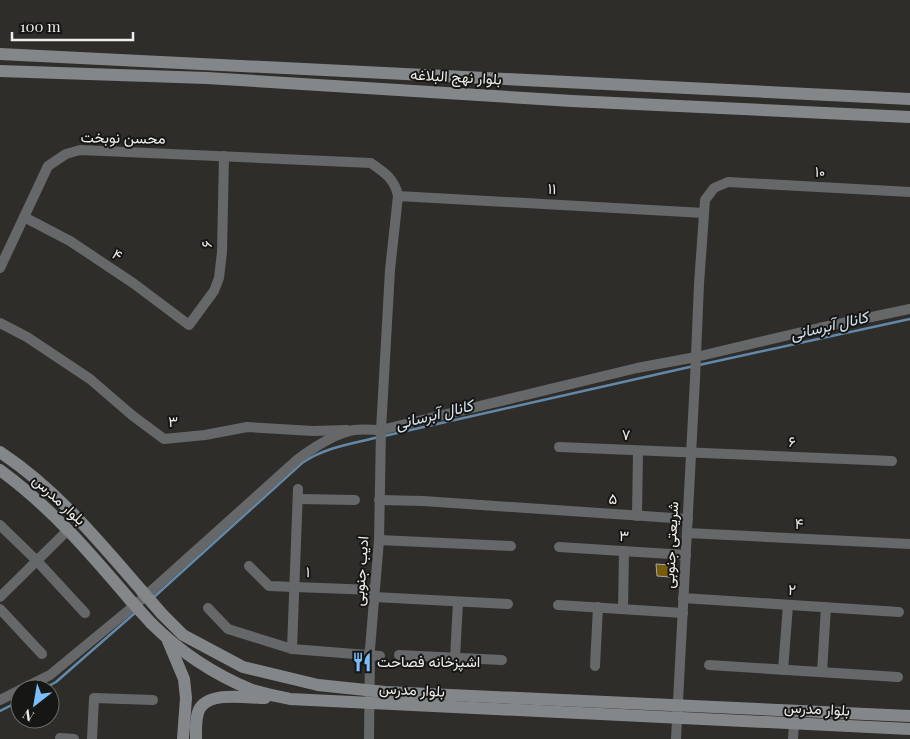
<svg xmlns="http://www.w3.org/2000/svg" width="910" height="739" font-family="'Playfair Display',Vazirmatn,serif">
<rect width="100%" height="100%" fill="#2f2d2a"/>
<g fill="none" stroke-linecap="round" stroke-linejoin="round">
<g stroke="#6289aa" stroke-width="2.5">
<path d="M699 365 910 319"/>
<path d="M384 436 694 366"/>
<path d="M154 597 302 463C325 447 352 444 379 437"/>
<path d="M43 689 56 682 136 612"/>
<path d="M0 711 20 701"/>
</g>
</g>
<path fill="#785c0a" stroke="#aba9a5" d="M656 564 670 565V577L657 576Z"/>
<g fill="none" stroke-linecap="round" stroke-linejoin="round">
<g stroke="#656768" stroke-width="10">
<path d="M398 196 704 213"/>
<path d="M24 217 70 241 133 283 189 325 214 291 219 278 222 252 224 156"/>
<path d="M0 268 48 166 66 154 80 150 371 163C384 172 395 179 398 196L390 270 381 430 379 540 370 649 369 739"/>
<path d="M0 323 27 337 90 379 133 416 164 439 205 435 247 427 313 431 347 430"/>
<path d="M559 447 892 461"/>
<path d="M299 499 355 500"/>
<path d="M379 500 423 501 688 519"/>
<path d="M637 516 638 451"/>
<path d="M0 525 37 561 85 613"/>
<path d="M687 533 910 544"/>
<path d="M379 540 511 546"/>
<path d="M559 547 686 555"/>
<path d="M249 566 269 586 374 590"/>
<path d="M0 597 68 530"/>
<path d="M374 597 508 604"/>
<path d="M683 598 899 612"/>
<path d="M558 605 683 613"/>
<path d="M208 608 228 629 292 649 298 489"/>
<path d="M0 609 42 654"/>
<path d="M623 609 624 551"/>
<path d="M292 649 380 656"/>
<path d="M399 655 502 660"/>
<path d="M455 658 458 602"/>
<path d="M709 665 898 677"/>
<path d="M595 666 598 607"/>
<path d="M783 670 788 605"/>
<path d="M822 672 826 607"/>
<path d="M22 689 50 675 141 600 298 459C313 448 336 433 354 430 363 429 372 430 381 430L637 368 696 357 819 328 910 309"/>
<path d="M0 700 20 690"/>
<path d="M60 738 74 739"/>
<path d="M92 739 94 698 153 700"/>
<path d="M676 739 695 379 699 284 705 200 714 188 728 182 910 192"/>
<path d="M793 739 794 724"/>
</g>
<g stroke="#848789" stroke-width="12">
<path d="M0 54 910 99"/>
<path d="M0 71 207 78 572 101 910 117"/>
<path d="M0 452C56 489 99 541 142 591"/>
<path d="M0 470C51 507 91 554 131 601"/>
<path d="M162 614 183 635 243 667 318 685 385 692 910 716"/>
<path d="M151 623C180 652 213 674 252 690 264 694 277 696 290 699L910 729"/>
<path d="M168 641 184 679 186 698 183 739"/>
<path d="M196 739C196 730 195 716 200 708 211 691 248 698 265 698"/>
</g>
<g stroke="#848789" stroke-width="12">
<path d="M142 591 162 614"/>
<path d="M131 601 151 623"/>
</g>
</g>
<defs>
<symbol id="restaurant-bare" viewBox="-9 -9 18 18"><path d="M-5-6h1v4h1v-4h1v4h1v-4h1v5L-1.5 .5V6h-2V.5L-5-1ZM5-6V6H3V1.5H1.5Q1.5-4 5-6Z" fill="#7cbef9" stroke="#161614" stroke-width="2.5" paint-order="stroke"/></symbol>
</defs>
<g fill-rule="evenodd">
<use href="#restaurant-bare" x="348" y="648" width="28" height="28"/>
</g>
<g text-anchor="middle" stroke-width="4" stroke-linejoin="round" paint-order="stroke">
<g font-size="15" fill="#efeeec" stroke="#161614">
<text transform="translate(456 77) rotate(3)" y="5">بلوار نهج البلاغه</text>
<text transform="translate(123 138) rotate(1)" y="5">محسن نوبخت</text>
<text transform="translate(820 172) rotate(3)" y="5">۱۰</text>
<text transform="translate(552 189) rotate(3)" y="5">۱۱</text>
<text transform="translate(207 244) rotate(-88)" y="5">۶</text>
<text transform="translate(117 255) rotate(34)" y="5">۴</text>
<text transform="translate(173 422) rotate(-1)" y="5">۳</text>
<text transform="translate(626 435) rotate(2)" y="5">۷</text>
<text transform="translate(792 442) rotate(2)" y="5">۶</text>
<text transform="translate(613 499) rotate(3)" y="5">۵</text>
<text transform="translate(59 500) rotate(43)" y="5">بلوار مدرس</text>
<text transform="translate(799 524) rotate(3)" y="5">۴</text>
<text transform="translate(624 536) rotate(4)" y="5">۳</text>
<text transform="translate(671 545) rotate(-87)" y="5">شریعتی جنوبی</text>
<text transform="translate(361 571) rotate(-86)" y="5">ادیب جنوبی</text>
<text transform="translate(308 572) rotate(3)" y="5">۱</text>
<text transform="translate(792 590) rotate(4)" y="5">۲</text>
<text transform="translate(412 690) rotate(3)" y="5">بلوار مدرس</text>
<text transform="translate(817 709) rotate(3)" y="5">بلوار مدرس</text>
</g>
<g font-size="15" fill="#efeeec" stroke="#161614" text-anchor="start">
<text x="377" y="667">اشپزخانه فصاحت</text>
</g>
<g font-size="16" font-style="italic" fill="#d3e2f0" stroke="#161614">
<text transform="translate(829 325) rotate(-13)" y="6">کانال آبرسانی</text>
<text transform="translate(434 414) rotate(-14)" y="6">کانال آبرسانی</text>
</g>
</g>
<g transform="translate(35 704) rotate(211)"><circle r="24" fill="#161614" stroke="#6d6c6a"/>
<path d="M0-4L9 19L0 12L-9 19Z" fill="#7cbef9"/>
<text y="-8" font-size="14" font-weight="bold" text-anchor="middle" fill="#efeeec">N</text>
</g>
<path d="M12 32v8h121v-8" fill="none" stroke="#efeeec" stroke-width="2.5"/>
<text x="20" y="32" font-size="15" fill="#efeeec" stroke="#161614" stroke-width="4" paint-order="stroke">100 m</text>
</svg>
